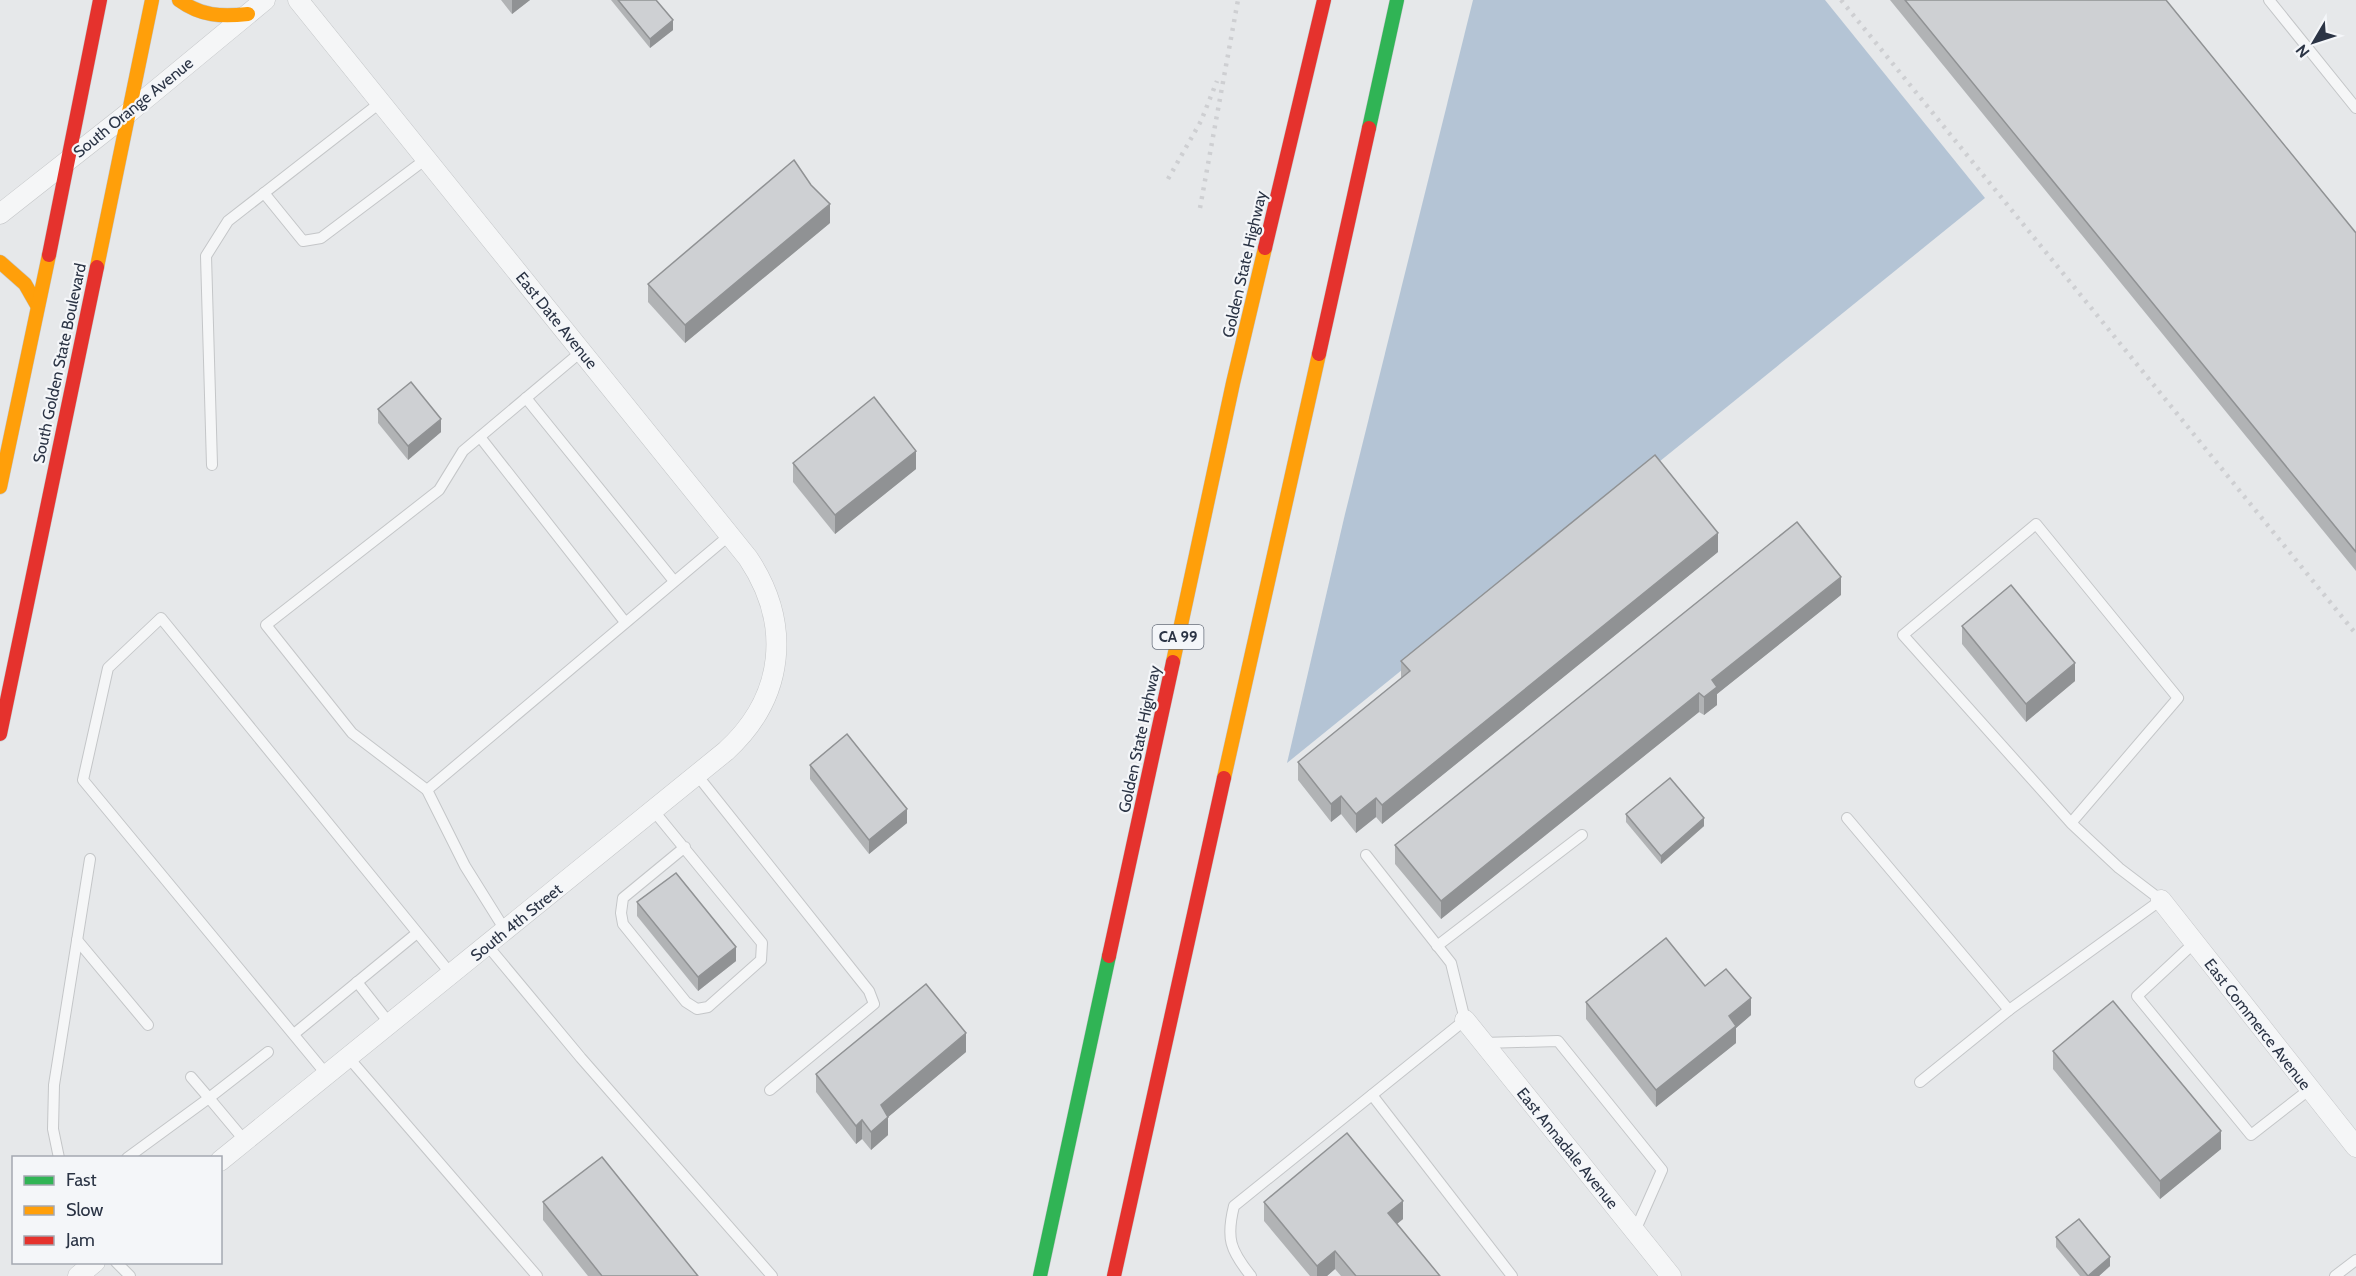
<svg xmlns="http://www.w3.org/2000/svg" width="2356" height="1276" font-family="Cabin,sans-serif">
<rect width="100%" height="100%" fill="#e6e8ea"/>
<path fill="#b4c4d5" d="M1473 0H1825L1985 198 1287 763 1345 514Z"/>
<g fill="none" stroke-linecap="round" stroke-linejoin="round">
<defs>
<g id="lane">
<path d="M2269 0 2356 108"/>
<path d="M264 193 303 241 321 238 426 159"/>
<path d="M526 398 674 581"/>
<path d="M480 437 625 622"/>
<path d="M212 465 206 256 228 221 381 102"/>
<path d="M697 775 869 991 874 1004 770 1090"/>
<path d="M427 790 731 534"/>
<path d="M653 810 762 943 761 960 708 1007 697 1009 686 1002 623 924 621 913 623 898 685 847"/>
<path d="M1847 818 2009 1010"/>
<path d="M505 930 465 866 427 790 352 733 266 625 439 490 463 451 582 351"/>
<path d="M77 940 148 1025"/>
<path d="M2194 943 2137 996 2251 1135 2310 1089"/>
<path d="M487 945 581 1058 772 1276"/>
<path d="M1437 946 1582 835"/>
<path d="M357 982 390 1024"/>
<path d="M294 1034 417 933"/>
<path d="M1483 1043 1558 1041 1662 1170 1635 1231"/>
<path d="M348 1057 537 1276"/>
<path d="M327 1075 83 780 108 668 161 618 451 974"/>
<path d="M191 1077 209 1098 268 1052"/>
<path d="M1920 1082 2009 1010 2161 900 2119 868 2071 823 1903 635 2036 524 2178 698 2071 823"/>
<path d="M1372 1095 1512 1276"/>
<path d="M59 1158 53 1129 54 1085 90 859"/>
<path d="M127 1158 209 1098 245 1141"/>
<path d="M116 1262 130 1276"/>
<path d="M1251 1276C1230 1250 1226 1238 1234 1206L1465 1020 1451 963 1366 855"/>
<path d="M2335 1276 2356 1260"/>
</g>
<g id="street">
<path d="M0 214 127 114 265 0"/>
<path d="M2161 900 2356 1147"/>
<path d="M1465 1020 1671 1276"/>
<path d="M220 1161 726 751C785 697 792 624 748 558L298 0"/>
<path d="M78 1276 95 1262"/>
</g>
<g id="fast">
<path d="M1369 128 1397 0"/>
<path d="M1040 1276 1109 956"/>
</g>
<g id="slow">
<path d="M179 0C201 16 221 17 248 14"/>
<path d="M0 262 25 284 37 305"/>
<path d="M97 267 152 0"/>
<path d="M0 487 49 255"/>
<path d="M1173 662 1233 383 1265 248"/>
<path d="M1224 778 1319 354"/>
</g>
<g id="jam">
<path d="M1265 248 1324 0"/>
<path d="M49 255 100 0"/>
<path d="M1319 354 1369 128"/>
<path d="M0 734 97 267"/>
<path d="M1109 956 1173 662"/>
<path d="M1114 1276 1224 778"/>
</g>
</defs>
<use href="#lane" stroke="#c4c6c8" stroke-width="12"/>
<use href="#street" stroke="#c4c6c8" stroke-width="21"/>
<use href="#fast" stroke="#c2c5c8" stroke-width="15"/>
<use href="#slow" stroke="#c2c5c8" stroke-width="15"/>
<use href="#jam" stroke="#c2c5c8" stroke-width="15"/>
<use href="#lane" stroke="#f5f6f7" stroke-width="10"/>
<use href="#street" stroke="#f5f6f7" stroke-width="20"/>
<use href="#fast" stroke="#30b455" stroke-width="14"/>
<use href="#slow" stroke="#ff9f0a" stroke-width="14"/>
<use href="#jam" stroke="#e5322d" stroke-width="14"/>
<g stroke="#cecfd2" stroke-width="4.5" stroke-dasharray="3 6" stroke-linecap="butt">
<path d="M1841 0 2356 634"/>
<path d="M1168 179 1201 121 1217 81"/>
<path d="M1200 208 1238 0"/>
</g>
</g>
<g fill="#b1b3b5">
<path d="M501 0H530L512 14Z"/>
<path d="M611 0H656L673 30 650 48Z"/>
<path d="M1890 0H2166L2356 233V571Z"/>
<path d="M830 223 685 343 648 302V284Z"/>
<path d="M378 409 441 432 408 460 378 423Z"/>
<path d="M793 463 916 469 835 534 793 482Z"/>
<path d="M1718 552 1382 824 1376 817 1356 833 1341 814 1331 822 1298 780V762L1401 678V661Z"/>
<path d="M1841 595 1717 694V705L1704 715 1699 712 1441 919 1395 864V845Z"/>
<path d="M1962 626 2075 681 2026 722 1962 644Z"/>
<path d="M810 765 907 823 869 854 810 779Z"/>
<path d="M1626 814 1704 826 1661 864 1626 822Z"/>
<path d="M637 902 736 961 698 991 637 916Z"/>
<path d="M1586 1002 1751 1015 1736 1028V1043L1656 1107 1586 1019Z"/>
<path d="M2053 1051 2221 1149 2160 1199 2053 1069Z"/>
<path d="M966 1052 888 1117V1135L871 1150 862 1139 856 1144 816 1092V1074Z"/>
<path d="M543 1202 698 1276H588L543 1220Z"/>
<path d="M1264 1202 1403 1219 1397 1224 1440 1276H1341L1335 1269 1327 1276H1310L1264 1221Z"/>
<path d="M2056 1237 2110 1266 2099 1276H2080L2056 1247Z"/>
</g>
<g fill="#909294">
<path d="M512 0H530L512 14Z"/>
<path d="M673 20V30L650 48V39Z"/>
<path d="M830 204V223L685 343V325Z"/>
<path d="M441 419V432L408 460V446Z"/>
<path d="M916 451V469L835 534V515Z"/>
<path d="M1718 533V552L1382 824V805Z"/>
<path d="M1841 577V595L1717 694V705L1704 715V697L1712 680Z"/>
<path d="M2075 663V681L2026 722V704Z"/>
<path d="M1699 693V712L1441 919V901Z"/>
<path d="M1341 796V814L1331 822V804Z"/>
<path d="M1376 798V817L1356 833V814Z"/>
<path d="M907 809V823L869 854V840Z"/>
<path d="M1704 818V826L1661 864V856Z"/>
<path d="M736 947V961L698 991V977Z"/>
<path d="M1751 998V1015L1736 1028V1043L1656 1107V1090L1729 1016Z"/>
<path d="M966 1033V1052L881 1123V1105Z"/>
<path d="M888 1117V1135L871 1150V1132Z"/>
<path d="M862 1120V1139L856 1144V1126Z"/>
<path d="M2221 1131V1149L2160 1199V1181Z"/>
<path d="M1403 1201V1219L1388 1231V1213Z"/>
<path d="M1335 1251V1269L1327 1276H1317V1266Z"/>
<path d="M2110 1257V1266L2099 1276H2088Z"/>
</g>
<g fill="#ced0d3" stroke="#909294" stroke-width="1.5">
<path d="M618 0H656L673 20 650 39Z"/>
<path d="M1905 0H2166L2356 233V552Z"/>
<path d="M794 160 811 185 830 204 685 325 648 284Z"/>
<path d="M411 382 441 419 408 446 378 409Z"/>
<path d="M874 397 916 451 835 515 793 463Z"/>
<path d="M1655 455 1718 533 1382 805 1376 798 1356 814 1341 796 1331 804 1298 762 1410 671 1401 661Z"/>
<path d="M1797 522 1841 577 1712 680 1717 687 1704 697 1699 693 1441 901 1395 845Z"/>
<path d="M2011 585 2075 663 2026 704 1962 626Z"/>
<path d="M847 734 907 809 869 840 810 765Z"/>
<path d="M1670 778 1704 818 1661 856 1626 814Z"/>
<path d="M676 873 736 947 698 977 637 902Z"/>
<path d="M1666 938 1705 986 1726 969 1751 998 1729 1016 1736 1026 1656 1090 1586 1002Z"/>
<path d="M926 984 966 1033 881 1105 888 1117 871 1132 862 1120 856 1126 816 1074Z"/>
<path d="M2113 1001 2221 1131 2160 1181 2053 1051Z"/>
<path d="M1347 1133 1403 1201 1388 1213 1440 1276H1356L1335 1251 1317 1266 1264 1202Z"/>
<path d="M602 1157 698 1276H602L543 1202Z"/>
<path d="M2079 1219 2110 1257 2088 1276 2056 1237Z"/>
</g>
<g text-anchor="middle" stroke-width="4.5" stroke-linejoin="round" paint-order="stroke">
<rect fill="#f4f6f9" stroke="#676e7b" stroke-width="1.5" x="1152.5" y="625" width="51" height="24" rx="4.5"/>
<g font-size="15" font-weight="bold" fill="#2b3445">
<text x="1178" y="642">CA 99</text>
</g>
<g font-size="16" fill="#2b3445" stroke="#f4f6f9">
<text transform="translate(133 107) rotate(-39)" y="6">South Orange Avenue</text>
<text transform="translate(1244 264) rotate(-77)" y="6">Golden State Highway</text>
<text transform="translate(557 320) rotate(51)" y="6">East Date Avenue</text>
<text transform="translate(59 363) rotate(-78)" y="6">South Golden State Boulevard</text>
<text transform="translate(1139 739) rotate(-78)" y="6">Golden State Highway</text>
<text transform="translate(516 922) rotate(-39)" y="6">South 4th Street</text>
<text transform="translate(2258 1024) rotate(52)" y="6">East Commerce Avenue</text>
<text transform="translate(1568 1148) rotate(51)" y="6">East Annadale Avenue</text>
</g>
</g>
<rect x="12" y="1156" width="210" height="108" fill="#f4f6f9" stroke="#a4a8b1" stroke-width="1.5"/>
<rect x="24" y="1176" width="30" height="9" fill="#30b455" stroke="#a4a8b1" stroke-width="1.5"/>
<text x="66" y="1186" font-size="18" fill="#2b3445">Fast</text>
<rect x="24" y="1206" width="30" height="9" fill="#ff9f0a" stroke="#a4a8b1" stroke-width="1.5"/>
<text x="66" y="1216" font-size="18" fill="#2b3445">Slow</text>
<rect x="24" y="1236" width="30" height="9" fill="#e5322d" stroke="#a4a8b1" stroke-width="1.5"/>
<text x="66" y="1246" font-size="18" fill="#2b3445">Jam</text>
<g transform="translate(2314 42) rotate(231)" stroke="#f4f6f9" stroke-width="4.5" paint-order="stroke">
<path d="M0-4.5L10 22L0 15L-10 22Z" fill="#2b3445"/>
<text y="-9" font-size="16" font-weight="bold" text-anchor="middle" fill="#2b3445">N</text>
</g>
</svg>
